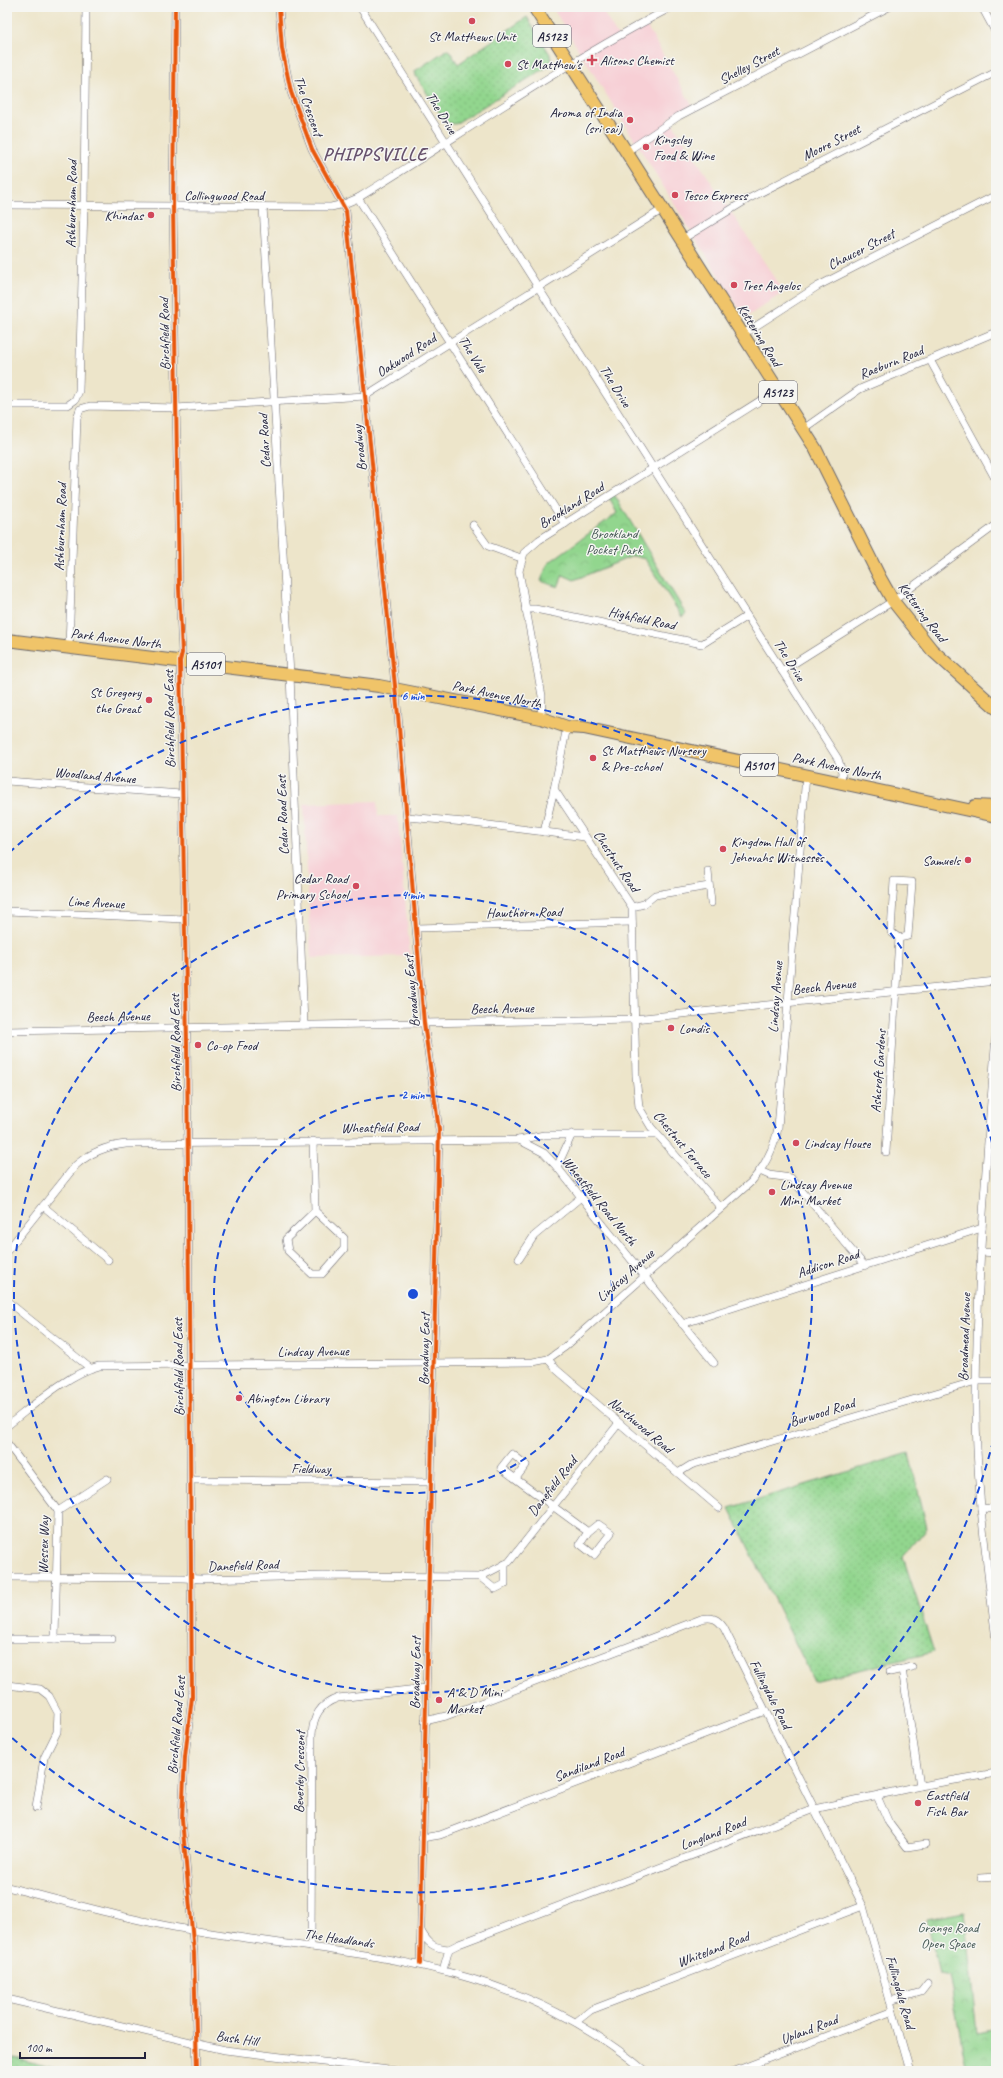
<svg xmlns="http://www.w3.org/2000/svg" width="1003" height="2078" font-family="Caveat,sans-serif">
<defs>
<pattern id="grass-dots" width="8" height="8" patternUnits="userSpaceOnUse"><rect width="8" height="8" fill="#92d68e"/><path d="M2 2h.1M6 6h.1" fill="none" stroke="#7eb77b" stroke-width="1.8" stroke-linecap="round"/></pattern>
<pattern id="park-crowns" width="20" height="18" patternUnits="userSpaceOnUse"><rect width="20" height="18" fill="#92d68e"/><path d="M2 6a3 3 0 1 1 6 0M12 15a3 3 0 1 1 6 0" fill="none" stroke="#7eb77b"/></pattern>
</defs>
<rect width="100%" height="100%" fill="#f6f6f2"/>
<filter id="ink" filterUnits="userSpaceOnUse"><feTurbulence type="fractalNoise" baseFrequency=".025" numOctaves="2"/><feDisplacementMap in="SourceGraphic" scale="8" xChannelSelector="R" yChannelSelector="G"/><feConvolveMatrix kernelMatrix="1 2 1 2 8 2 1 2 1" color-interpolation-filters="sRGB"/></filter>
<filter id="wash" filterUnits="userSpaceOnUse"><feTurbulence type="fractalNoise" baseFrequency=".012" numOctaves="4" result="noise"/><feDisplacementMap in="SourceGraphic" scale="16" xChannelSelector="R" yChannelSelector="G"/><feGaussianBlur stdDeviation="0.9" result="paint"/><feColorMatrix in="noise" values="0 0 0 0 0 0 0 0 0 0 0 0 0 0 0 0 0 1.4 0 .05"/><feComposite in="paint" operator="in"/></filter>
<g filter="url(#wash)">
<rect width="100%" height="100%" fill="#ede5ca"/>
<g fill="#f7cfd5">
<path d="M552 7H600L619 38 646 25 692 105 669 118 784 292 745 318Z"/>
<path d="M377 801 378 816H398L410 956 311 958 304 804Z"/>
</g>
<g fill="url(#grass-dots)" stroke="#5a7c64">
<path d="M527 17 551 56 552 64 455 124 446 123 416 76 415 71 448 49 458 64Z"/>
<path d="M909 1453 927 1528 903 1557 934 1652 814 1681 729 1508Z"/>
<path d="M7 2056 66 2071H7Z"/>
</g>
<g fill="url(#park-crowns)" stroke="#5a7c64">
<path d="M614 494 686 614 682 617 645 559 633 556 574 580 563 575 558 587 541 581 547 565 551 561 617 513 609 498Z"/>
<path d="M964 1912 977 2033 996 2029V2071H967L949 1976 939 1974 927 1919Z"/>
</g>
</g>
<g filter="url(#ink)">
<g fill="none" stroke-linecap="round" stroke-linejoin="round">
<defs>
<g id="street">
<path d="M175 7 173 206 179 588 182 653 180 661 187 1044 192 1697 185 1757 182 1819 194 1953 197 2071"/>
<path d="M279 7 282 49 291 92 312 149 346 211 398 715 424 1023 439 1130 420 1964"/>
<path d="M360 7 838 759 842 772 841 782"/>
<path d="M982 7 996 33"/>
<path d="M626 152 679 116 889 7"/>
<path d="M358 198 565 524"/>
<path d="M7 205 331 207 344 204 358 198C462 134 564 63 672 7"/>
<path d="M263 206 290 675 304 1025"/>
<path d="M681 240 748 199 996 72"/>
<path d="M742 335 818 286 996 195"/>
<path d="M930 360 996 480"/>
<path d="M7 405H68L75 400 79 391 84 205 86 7"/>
<path d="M803 429 860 389 996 332"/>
<path d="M473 525 488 546 521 558"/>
<path d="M525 609H535L570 616 702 644 747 616"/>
<path d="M69 647 77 418 80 409 90 406 176 408 365 396 663 209"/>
<path d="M782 671 893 601 996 525"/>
<path d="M541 718 542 696 519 571 524 553 539 540 777 390"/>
<path d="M567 727 554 789 632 907 636 1076 639 1107 651 1127 721 1208"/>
<path d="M7 781 181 794"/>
<path d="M407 817 465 822 585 837"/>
<path d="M544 832 554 789"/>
<path d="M708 871 711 903"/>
<path d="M632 907 644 904 655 895 709 886"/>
<path d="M7 911 184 919"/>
<path d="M417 928 632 922"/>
<path d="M7 1031 634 1019 996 981"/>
<path d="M996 1035C987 1154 977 1274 976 1394 975 1476 986 1558 996 1640"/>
<path d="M519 1140 544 1153 557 1167 714 1363"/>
<path d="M313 1141 315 1211 344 1238V1249L322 1274H312L288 1251 286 1239 315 1211"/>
<path d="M886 1152 899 938 891 932 894 881 912 882 908 936 899 938"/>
<path d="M557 1167 572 1134"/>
<path d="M760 1171 769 1175 791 1178 864 1265"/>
<path d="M43 1206 108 1260"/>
<path d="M7 1251 76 1165C91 1152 106 1146 126 1144L519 1140 544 1135H657"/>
<path d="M981 1252 996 1253"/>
<path d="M519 1259 534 1236 581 1197"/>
<path d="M7 1301 90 1368"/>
<path d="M682 1324 982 1228"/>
<path d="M548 1359 557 1370 719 1508"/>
<path d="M7 1426C33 1406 67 1374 99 1366L533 1362 548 1359 565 1347 751 1182C765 1166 774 1149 778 1128L806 775"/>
<path d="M7 1443 58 1511 55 1639"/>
<path d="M678 1473 691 1465 966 1384 976 1381H996"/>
<path d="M516 1478 526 1465 512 1454 501 1468 588 1532 598 1524 611 1533 594 1555 580 1544 588 1532"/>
<path d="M191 1480 431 1482"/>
<path d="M981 1508 996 1509"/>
<path d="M58 1511 107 1479"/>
<path d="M7 1577 183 1578 200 1579 322 1576 480 1577 509 1562 619 1423"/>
<path d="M480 1577 495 1589 505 1584V1564"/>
<path d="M7 1639H112"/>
<path d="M902 1669 920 1786"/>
<path d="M890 1672 912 1667"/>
<path d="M7 1685 40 1689 49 1696 58 1713 57 1732 44 1758 36 1808"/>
<path d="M425 1721 446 1716 701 1619C712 1616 718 1619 724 1628L863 1906 910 2071"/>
<path d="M877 1796 889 1823 907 1847 926 1844"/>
<path d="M422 1838 440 1835 765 1711"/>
<path d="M981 1878 996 1877"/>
<path d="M7 1887C68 1902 129 1920 191 1930 356 1957 510 1956 645 2071"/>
<path d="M421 1931C428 1944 434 1948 449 1949"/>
<path d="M311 1947 312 1735C313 1716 320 1704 338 1698L426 1688"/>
<path d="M443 1970 449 1949 459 1944 814 1809 920 1786 996 1773"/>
<path d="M7 1999 225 2050 397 2071"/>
<path d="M890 2001 921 1992 928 1983"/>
<path d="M576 2022 591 2010 863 1906"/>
<path d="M735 2071 893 2011"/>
</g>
<g id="primary">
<path d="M534 7 815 448 880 578 893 601 932 650 996 708"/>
<path d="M7 640 379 686 541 718 567 727 584 728 996 816"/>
<path d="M975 806 996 807"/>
</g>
</defs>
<use href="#street" stroke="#69666d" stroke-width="8"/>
<use href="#primary" stroke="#69666d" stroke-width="14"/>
<use href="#street" stroke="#fff" stroke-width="7"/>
<use href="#primary" stroke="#f0c469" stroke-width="12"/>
<defs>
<g id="cycleway">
<path d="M175 7 173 206 179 588 182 653 180 661 187 1044 192 1697 185 1757 182 1819 194 1953 197 2071"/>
<path d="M279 7 282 49 291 92 312 149 346 211 398 715 424 1023 439 1130 420 1964"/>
</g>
</defs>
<use href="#cycleway" stroke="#f6f6f2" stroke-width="6"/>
<use href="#cycleway" stroke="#e8590c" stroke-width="4"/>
</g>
</g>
<g fill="none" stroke="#1d4ed8" stroke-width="2" stroke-dasharray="7 5">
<circle cx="413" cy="1294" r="199"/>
<circle cx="413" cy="1294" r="399"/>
<path d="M996 1429A598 598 0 0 1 9 1735M9 853A598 598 0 0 1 996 1159"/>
</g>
<g fill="#d1495b" stroke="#f6f6f2" stroke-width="1.5">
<circle cx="472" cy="21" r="4"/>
<path d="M590 54h4v4h4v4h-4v4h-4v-4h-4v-4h4z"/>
<circle cx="508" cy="64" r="4"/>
<circle cx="630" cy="120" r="4"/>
<circle cx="646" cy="147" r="4"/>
<circle cx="675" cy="195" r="4"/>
<circle cx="151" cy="215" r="4"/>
<circle cx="734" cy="285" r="4"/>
<circle cx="149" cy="700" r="4"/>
<circle cx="593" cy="758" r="4"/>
<circle cx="723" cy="849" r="4"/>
<circle cx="968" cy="860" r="4"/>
<circle cx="356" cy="886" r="4"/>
<circle cx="671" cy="1028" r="4"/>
<circle cx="198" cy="1045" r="4"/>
<circle cx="796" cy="1143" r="4"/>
<circle cx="772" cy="1192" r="4"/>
<circle cx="239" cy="1398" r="4"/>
<circle cx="439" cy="1700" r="4"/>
<circle cx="918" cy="1803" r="4"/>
</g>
<g text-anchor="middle" stroke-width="3" stroke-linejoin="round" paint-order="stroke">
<g fill="#f6f6f2" stroke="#626272" stroke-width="1">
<rect x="533" y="25" width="38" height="22" rx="3"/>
<rect x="759" y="381" width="38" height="22" rx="3"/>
<rect x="187" y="653" width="38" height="22" rx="3"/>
<rect x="740" y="754" width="38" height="22" rx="3"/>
</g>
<g font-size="13" font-weight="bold" fill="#22223b">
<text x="552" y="41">A5123</text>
<text x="778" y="397">A5123</text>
<text x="206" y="669">A5101</text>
<text x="759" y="770">A5101</text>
</g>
<g font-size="14" fill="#22223b" stroke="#f6f6f2" text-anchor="start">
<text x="472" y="41" text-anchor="middle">St Matthews Unit</text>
<text x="600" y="65">Alisons Chemist</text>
<text x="516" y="69">St Matthew's</text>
<text x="622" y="117" text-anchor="end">Aroma of India<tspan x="622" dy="16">(sri sai)</tspan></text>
<text x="654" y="144">Kingsley<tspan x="654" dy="16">Food &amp; Wine</tspan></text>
<text x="683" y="200">Tesco Express</text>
<text x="143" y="220" text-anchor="end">Khindas</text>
<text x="742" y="290">Tres Angelos</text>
<text x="141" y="697" text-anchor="end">St Gregory<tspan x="141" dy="16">the Great</tspan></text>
<text x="601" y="755">St Matthews Nursery<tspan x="601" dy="16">&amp; Pre-school</tspan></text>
<text x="731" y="846">Kingdom Hall of<tspan x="731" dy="16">Jehovahs Witnesses</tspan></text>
<text x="960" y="865" text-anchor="end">Samuels</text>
<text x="348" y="883" text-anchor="end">Cedar Road<tspan x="348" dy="16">Primary School</tspan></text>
<text x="679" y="1033">Londis</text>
<text x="206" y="1050">Co-op Food</text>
<text x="804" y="1148">Lindsay House</text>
<text x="780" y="1189">Lindsay Avenue<tspan x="780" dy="16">Mini Market</tspan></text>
<text x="247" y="1403">Abington Library</text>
<text x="447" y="1697">A &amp; D Mini<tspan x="447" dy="16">Market</tspan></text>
<text x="926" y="1800">Eastfield<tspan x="926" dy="16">Fish Bar</tspan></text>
</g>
<g font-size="14" fill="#22223b" stroke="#f6f6f2">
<text transform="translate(749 65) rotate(-28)" y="5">Shelley Street</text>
<text transform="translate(309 106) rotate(71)" y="5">The Crescent</text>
<text transform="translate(442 113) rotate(58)" y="5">The Drive</text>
<text transform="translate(831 142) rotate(-27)" y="5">Moore Street</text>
<text x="224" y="200">Collingwood Road</text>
<text transform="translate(71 204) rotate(-89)" y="5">Ashburnham Road</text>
<text transform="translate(861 249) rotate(-27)" y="5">Chaucer Street</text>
<text transform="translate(164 334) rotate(-91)" y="5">Birchfield Road</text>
<text transform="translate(760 335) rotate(58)" y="5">Kettering Road</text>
<text transform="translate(473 354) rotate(58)" y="5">The Vale</text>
<text transform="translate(406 355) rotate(-33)" y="5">Oakwood Road</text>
<text transform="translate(891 362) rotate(-22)" y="5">Raeburn Road</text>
<text transform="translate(616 386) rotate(58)" y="5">The Drive</text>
<text transform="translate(264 441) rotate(-93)" y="5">Cedar Road</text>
<text transform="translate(359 448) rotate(-96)" y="5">Broadway</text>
<text transform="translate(571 505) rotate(-32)" y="5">Brookland Road</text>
<text transform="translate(60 527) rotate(-88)" y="5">Ashburnham Road</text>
<text transform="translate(923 612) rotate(53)" y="5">Kettering Road</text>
<text transform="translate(642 618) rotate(12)" y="5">Highfield Road</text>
<text transform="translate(116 638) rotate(7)" y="5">Park Avenue North</text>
<text transform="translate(790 660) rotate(58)" y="5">The Drive</text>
<text transform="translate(497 694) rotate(12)" y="5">Park Avenue North</text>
<text transform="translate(169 719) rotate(-91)" y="5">Birchfield Road East</text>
<text transform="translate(837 766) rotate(12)" y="5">Park Avenue North</text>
<text transform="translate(95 775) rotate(5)" y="5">Woodland Avenue</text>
<text transform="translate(282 815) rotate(-92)" y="5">Cedar Road East</text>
<text transform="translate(617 861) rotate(56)" y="5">Chestnut Road</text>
<text transform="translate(96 902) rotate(3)" y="5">Lime Avenue</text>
<text transform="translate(524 912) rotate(-1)" y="5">Hawthorn Road</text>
<text transform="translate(824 986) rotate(-6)" y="5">Beech Avenue</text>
<text transform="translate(411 991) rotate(-95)" y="5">Broadway East</text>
<text transform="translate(775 997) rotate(-86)" y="5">Lindsay Avenue</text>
<text transform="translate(502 1008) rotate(-1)" y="5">Beech Avenue</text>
<text transform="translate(118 1016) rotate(-1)" y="5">Beech Avenue</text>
<text transform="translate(175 1043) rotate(-91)" y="5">Birchfield Road East</text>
<text transform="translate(878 1071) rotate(-86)" y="5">Ashcroft Gardens</text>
<text transform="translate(380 1127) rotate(-1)" y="5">Wheatfield Road</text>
<text transform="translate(683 1144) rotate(50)" y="5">Chestnut Terrace</text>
<text transform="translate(600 1201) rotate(51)" y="5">Wheatfield Road North</text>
<text transform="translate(828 1263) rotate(-18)" y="5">Addison Road</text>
<text transform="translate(625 1275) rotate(-42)" y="5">Lindsay Avenue</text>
<text transform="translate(964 1337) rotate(-88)" y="5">Broadmead Avenue</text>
<text transform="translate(424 1349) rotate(-89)" y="5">Broadway East</text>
<text transform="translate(313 1351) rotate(-1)" y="5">Lindsay Avenue</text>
<text transform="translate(178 1367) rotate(-91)" y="5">Birchfield Road East</text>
<text transform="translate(822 1412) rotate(-17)" y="5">Burwood Road</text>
<text transform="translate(641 1425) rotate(40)" y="5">Northwood Road</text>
<text x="311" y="1473">Fieldway</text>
<text transform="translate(552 1486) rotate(-52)" y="5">Danefield Road</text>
<text transform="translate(43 1545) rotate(-89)" y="5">Wessex Way</text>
<text transform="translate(243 1565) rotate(-2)" y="5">Danefield Road</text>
<text transform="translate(415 1673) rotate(-89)" y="5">Broadway East</text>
<text transform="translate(771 1694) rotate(63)" y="5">Fullingdale Road</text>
<text transform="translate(176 1725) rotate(-85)" y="5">Birchfield Road East</text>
<text transform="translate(589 1764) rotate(-21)" y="5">Sandiland Road</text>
<text transform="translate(299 1772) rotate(-89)" y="5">Beverley Crescent</text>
<text transform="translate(713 1833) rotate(-21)" y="5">Longland Road</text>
<text transform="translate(339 1938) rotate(8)" y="5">The Headlands</text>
<text transform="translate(713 1949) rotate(-21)" y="5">Whiteland Road</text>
<text transform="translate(901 1992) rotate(74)" y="5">Fullingdale Road</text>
<text transform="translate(809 2029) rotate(-21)" y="5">Upland Road</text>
<text transform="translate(237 2038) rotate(8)" y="5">Bush Hill</text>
</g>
<g font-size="14" fill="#445854" stroke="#f6f6f2">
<text x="614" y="538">Brookland<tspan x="614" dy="16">Pocket Park</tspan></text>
<text x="948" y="1932">Grange Road<tspan x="948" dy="16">Open Space</tspan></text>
</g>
<g font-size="18" font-weight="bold" letter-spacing="1" fill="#67526d" stroke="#f6f6f2">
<text x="375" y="160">PHIPPSVILLE</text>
</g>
</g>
<circle cx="413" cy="1294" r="6" fill="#1d4ed8" stroke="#f6f6f2" stroke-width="2"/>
<g font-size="12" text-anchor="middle" font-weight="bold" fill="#1d4ed8" stroke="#f6f6f2" stroke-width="3" stroke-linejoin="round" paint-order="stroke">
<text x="413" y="700">6 min</text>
<text x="413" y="899">4 min</text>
<text x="413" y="1099">2 min</text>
</g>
<rect width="1003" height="2078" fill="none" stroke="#f6f6f2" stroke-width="24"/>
<path d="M20 2052v6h125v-6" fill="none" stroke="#22223b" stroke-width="2"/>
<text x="26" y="2052" font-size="12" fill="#22223b" stroke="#f6f6f2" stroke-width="3" paint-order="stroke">100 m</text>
</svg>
